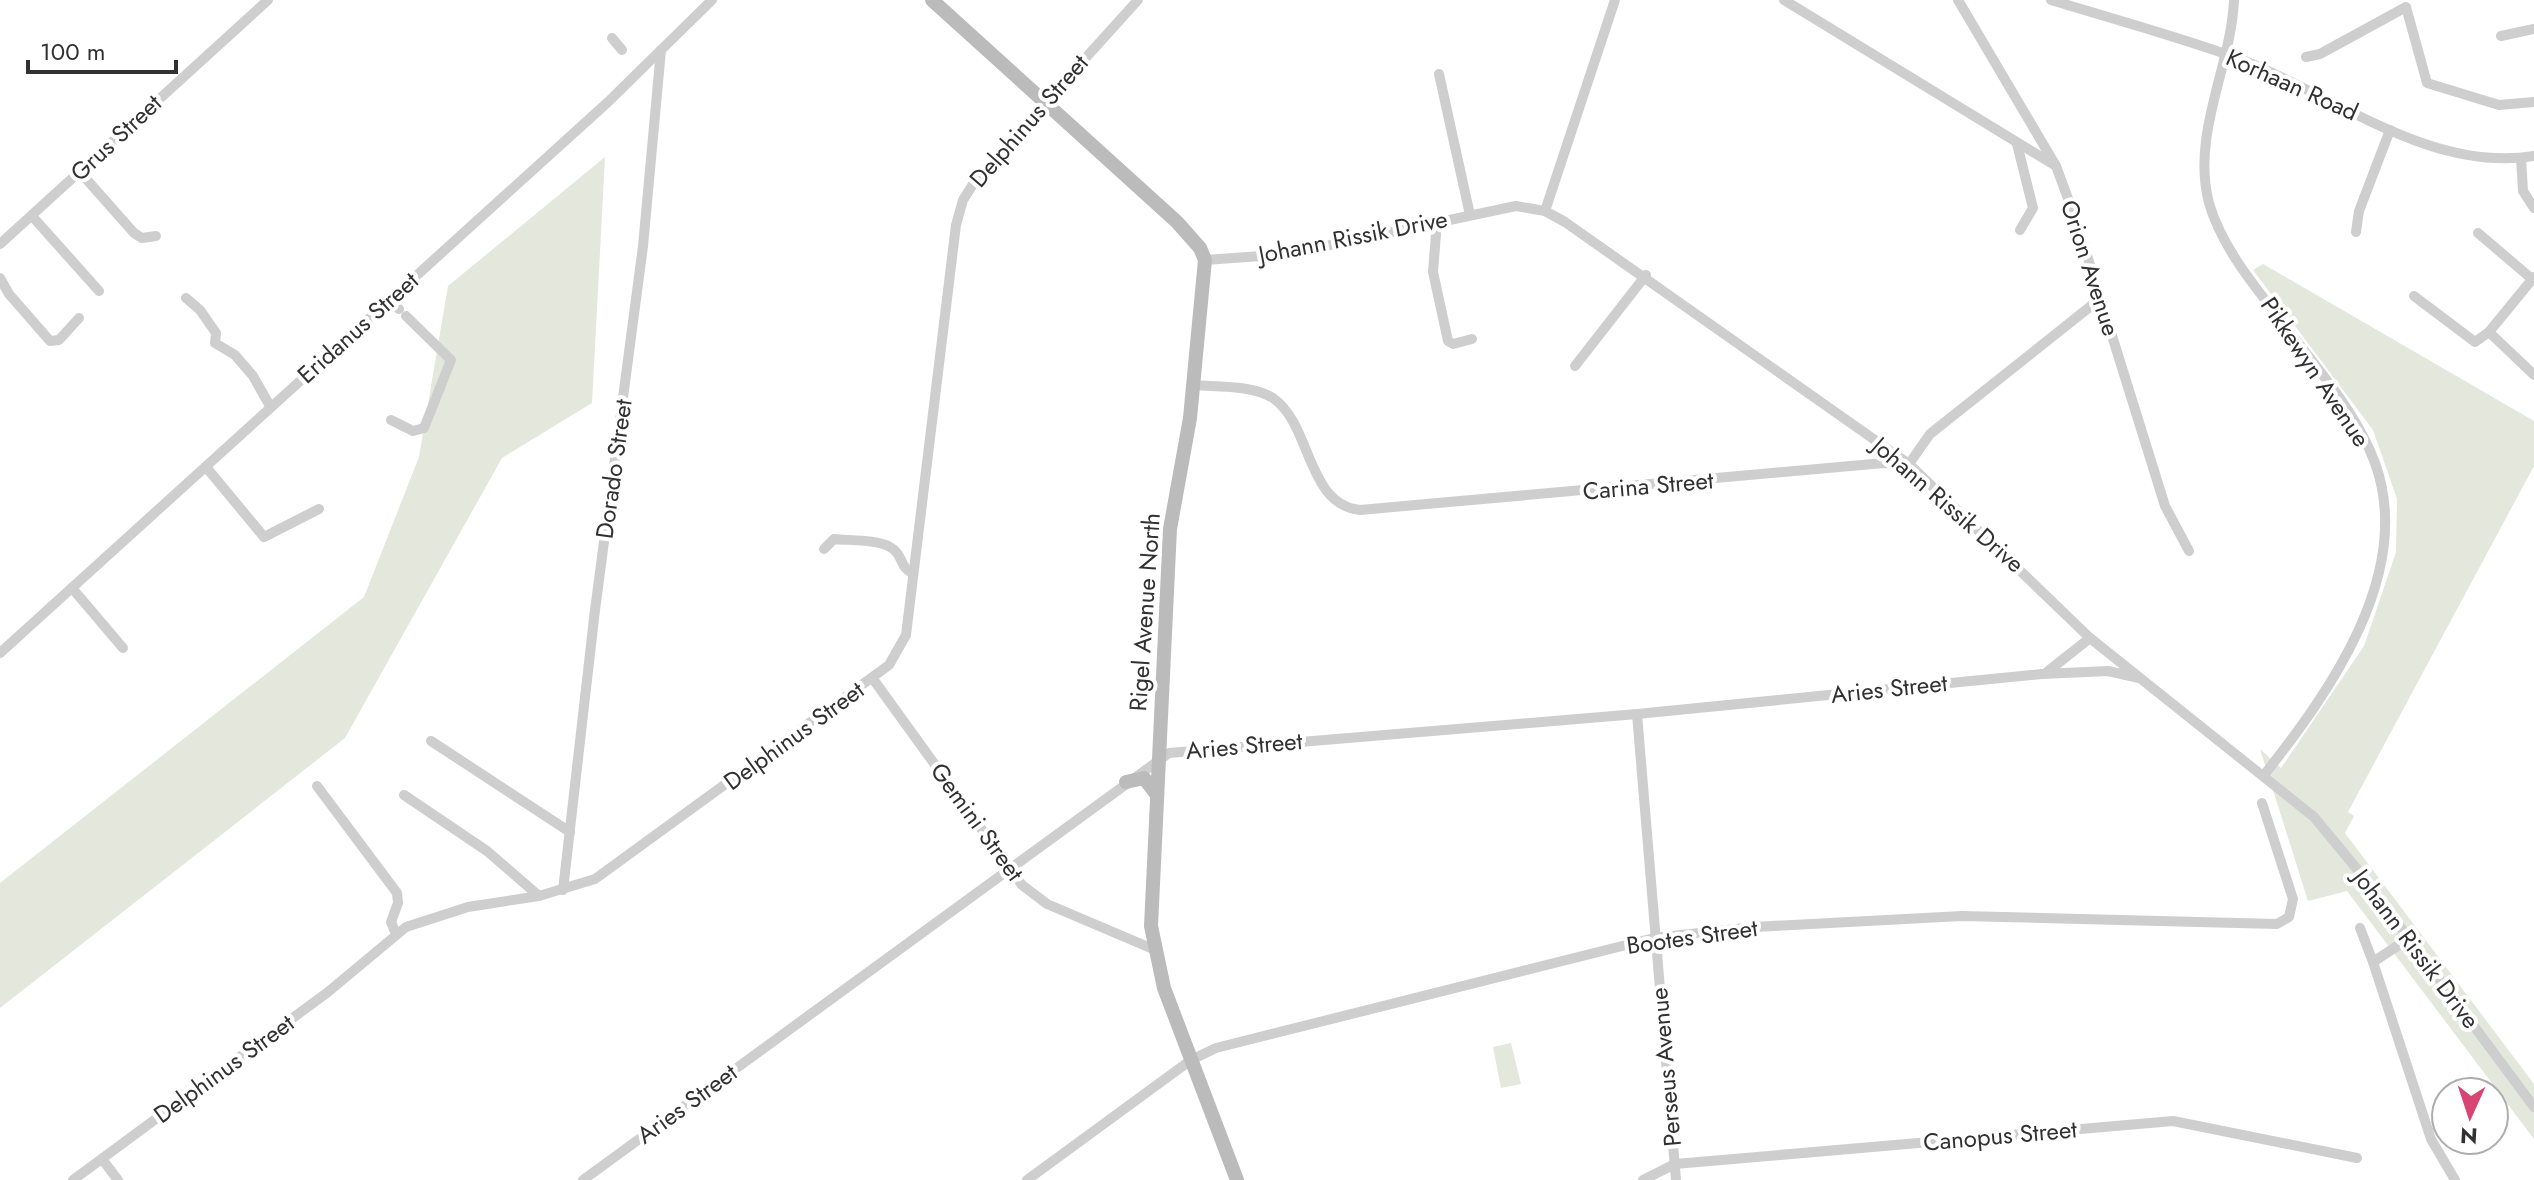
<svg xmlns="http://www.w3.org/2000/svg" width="2534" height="1180" font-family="Jost,sans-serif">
<rect width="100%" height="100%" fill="#fff"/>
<g fill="#e4e7db">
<path d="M605 157 592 403 502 458 345 738 0 1008V883L364 597 419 457 448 286Z"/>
<path d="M2263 264 2534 421V466L2348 812 2354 816 2345 833 2534 1084V1139L2347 891 2308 901 2260 749 2281 768 2364 646 2396 552 2397 499 2373 430 2253 270Z"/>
<path d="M1511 1043 1521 1084 1501 1088 1493 1047Z"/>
</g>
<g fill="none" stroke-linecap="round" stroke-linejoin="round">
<g stroke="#cecece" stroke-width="10">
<path d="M1784 0 2056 166"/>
<path d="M1958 0 2056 166 2077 223 2165 506 2189 551"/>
<path d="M2051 0C2113 19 2176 36 2237 58 2332 93 2428 173 2534 156"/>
<path d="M2234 0C2231 68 2191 134 2209 203 2223 252 2263 296 2293 336 2323 376 2358 416 2375 463 2415 573 2329 693 2264 775"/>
<path d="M2501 36 2534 29"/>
<path d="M612 38 622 50"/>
<path d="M2306 57 2320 54 2406 7 2427 83 2499 105 2534 102"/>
<path d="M1439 74 1470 215"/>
<path d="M2017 144 2033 208 2020 230"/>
<path d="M2521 158 2523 191 2534 208"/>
<path d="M80 172 134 233 142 238 156 236"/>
<path d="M1545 211 1615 0"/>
<path d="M32 216 99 291"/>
<path d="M1437 222 1433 272 1448 341 1453 344 1472 339"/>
<path d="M2356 232 2359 211 2390 130"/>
<path d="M2478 233 2532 279"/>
<path d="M0 244 268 0"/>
<path d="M1205 260 1288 254 1516 206 1545 211 1565 222 1909 464 2090 638 2314 817 2361 874 2534 1107"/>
<path d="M0 278 9 294 50 341 59 340 79 318"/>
<path d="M2414 296 2475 342 2489 332 2534 277"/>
<path d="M186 298 200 310 216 333 215 343 235 355 253 376 270 406"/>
<path d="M389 300 399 309"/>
<path d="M2489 332 2534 375"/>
<path d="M1575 366 1646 275"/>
<path d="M1194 385C1218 387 1252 385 1273 398 1312 425 1306 504 1360 510L1884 463 1909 464 1930 434 2101 298"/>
<path d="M391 420 413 431 424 428 451 360 406 316"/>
<path d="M206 467 264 537 319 509"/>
<path d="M824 549 834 539C850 541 887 538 897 553 903 561 902 568 912 573"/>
<path d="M72 588 123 648"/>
<path d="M0 653 608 102 712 0"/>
<path d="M2047 672 2090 638"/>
<path d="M873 679 1022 885 1047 904 1153 949"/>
<path d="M1637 714 1676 1180"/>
<path d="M431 741 570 832"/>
<path d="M317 786 397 893 398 903 391 922 396 934"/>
<path d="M404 795 487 851 539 896"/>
<path d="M563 890 595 610 643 246 661 50"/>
<path d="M2360 928 2373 962"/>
<path d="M2408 939 2373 962 2431 1139 2455 1180"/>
<path d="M102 1159 118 1180"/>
<path d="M73 1180 328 992 406 927 468 907 539 896 595 879 889 665 906 635 956 225 963 200 977 178 1138 0"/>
<path d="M583 1180 1169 753 1637 714 2042 674 2108 671 2139 678"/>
<path d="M1027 1180 1191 1060 1216 1048 1654 938 1754 927 1962 916 2277 924 2289 917 2293 899 2262 803"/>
<path d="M1643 1180 1675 1164 2173 1121 2357 1158"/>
</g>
<g stroke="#bbb" stroke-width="14">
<path d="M932 0 1177 222 1200 248 1205 260 1190 418 1170 529 1151 926 1164 988 1237 1180"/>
<path d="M1126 782 1144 778 1157 795"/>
</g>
</g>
<g text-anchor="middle" stroke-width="8" stroke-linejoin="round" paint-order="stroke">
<g font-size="24" fill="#313131" stroke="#fff">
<text transform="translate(2292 85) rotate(24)" y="8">Korhaan Road</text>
<text transform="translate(1029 121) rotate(-49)" y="8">Delphinus Street</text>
<text transform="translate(116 138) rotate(-43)" y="8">Grus Street</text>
<text transform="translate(1353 237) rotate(-11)" y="8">Johann Rissik Drive</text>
<text transform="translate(2090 268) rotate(72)" y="8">Orion Avenue</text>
<text transform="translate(358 328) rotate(-42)" y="8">Eridanus Street</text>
<text transform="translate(2315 372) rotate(56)" y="8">Pikkewyn Avenue</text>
<text transform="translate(614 469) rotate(-82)" y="8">Dorado Street</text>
<text transform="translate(1648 486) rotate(-5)" y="8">Carina Street</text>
<text transform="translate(1948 505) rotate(41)" y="8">Johann Rissik Drive</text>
<text transform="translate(1145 612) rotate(-86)" y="8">Rigel Avenue North</text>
<text transform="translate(1889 689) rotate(-6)" y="8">Aries Street</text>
<text transform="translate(794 736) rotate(-36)" y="8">Delphinus Street</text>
<text transform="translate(1244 746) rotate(-5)" y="8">Aries Street</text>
<text transform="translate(977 822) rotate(54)" y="8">Gemini Street</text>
<text transform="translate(1692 937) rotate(-8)" y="8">Bootes Street</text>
<text transform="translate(2416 949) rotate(53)" y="8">Johann Rissik Drive</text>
<text transform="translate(1666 1067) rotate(-95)" y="8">Perseus Avenue</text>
<text transform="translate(224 1069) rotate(-36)" y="8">Delphinus Street</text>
<text transform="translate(687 1104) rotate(-36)" y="8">Aries Street</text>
<text transform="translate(2000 1136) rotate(-5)" y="8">Canopus Street</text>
</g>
</g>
<g transform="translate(2470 1116) rotate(183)"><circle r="38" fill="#ffffff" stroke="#adadad" stroke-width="2"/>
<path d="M0-6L14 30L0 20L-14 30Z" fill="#d64573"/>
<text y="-12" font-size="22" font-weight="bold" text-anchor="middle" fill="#313131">N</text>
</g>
<path d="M28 60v12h148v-12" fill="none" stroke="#313131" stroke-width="4"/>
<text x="40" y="60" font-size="24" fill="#313131" stroke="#ffffff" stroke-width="6" paint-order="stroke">100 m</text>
</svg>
